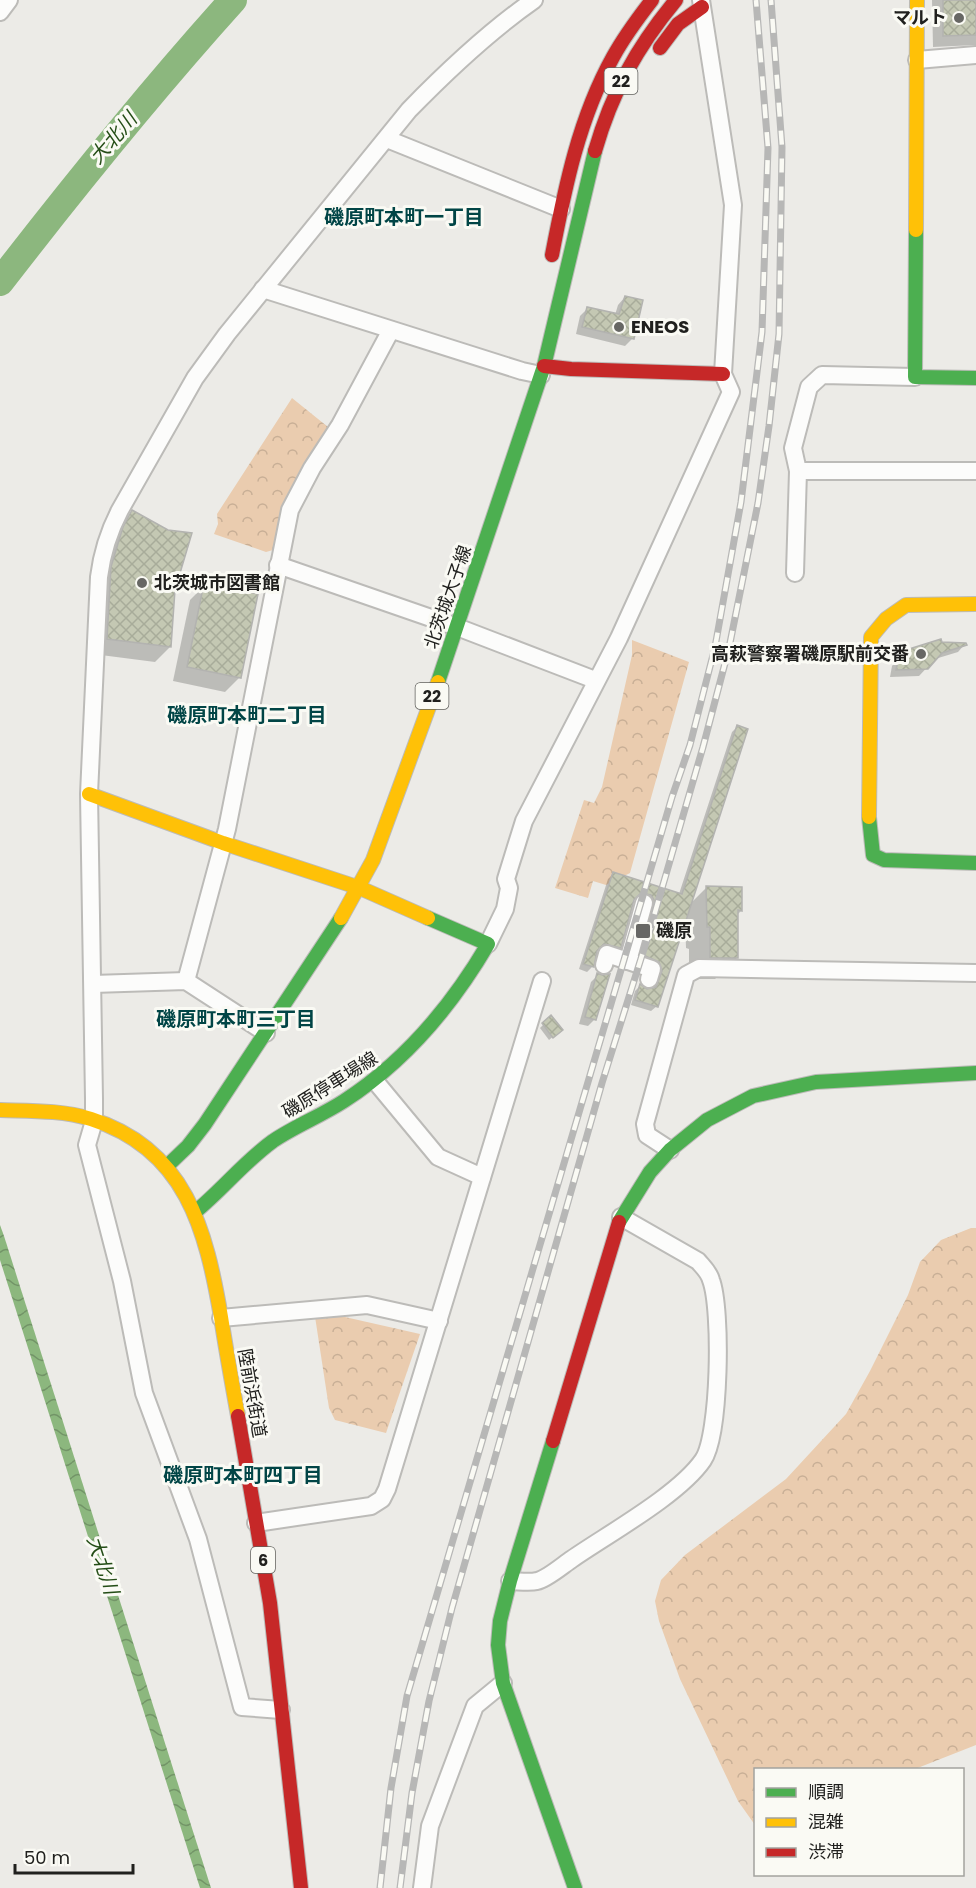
<svg xmlns="http://www.w3.org/2000/svg" width="976" height="1888" font-family="Poppins,'Noto Sans JP',sans-serif">
<defs>
<pattern id="forest-crowns" width="20" height="18" patternUnits="userSpaceOnUse" patternTransform="scale(1.5)"><rect width="20" height="18" fill="#eaccaf"/><path d="M2 6a3 3 0 1 1 6 0M12 15a3 3 0 1 1 6 0" fill="none" stroke="#c8af96"/></pattern>
<pattern id="water-waves" width="16" height="10" patternUnits="userSpaceOnUse" patternTransform="scale(1.5)"><rect width="16" height="10" fill="#8cb77e"/><path d="M0 5q4-4 8 0t8 0" fill="none" stroke="#729467"/></pattern>
<pattern id="building-cross-hatch" width="8" height="8" patternUnits="userSpaceOnUse" patternTransform="scale(1.5)"><rect width="8" height="8" fill="#c4c8b3"/><path d="M0 0l8 8M0 8l8-8" fill="none" stroke="#a8ac9a"/></pattern>
</defs>
<rect width="100%" height="100%" fill="#ecebe7"/>
<g fill="url(#forest-crowns)">
<path d="M292 398 328 427 286 503 273 550 266 552 214 534 218 524 217 514Z"/>
<path d="M632 640 689 662 630 873 606 885 593 881 588 898 555 888 584 800 594 803 602 787 632 655Z"/>
<path d="M971 1228H976V1745L915 1769 756 1770 755 1825 738 1801 680 1679 659 1621 655 1601 661 1580 685 1555 786 1479 846 1414 870 1371 908 1295 920 1262 941 1240Z"/>
<path d="M314 1310 420 1334 386 1433 335 1420 329 1408Z"/>
</g>
<path fill="url(#water-waves)" d="M0 1225 4 1236 211 1888H200L0 1260Z"/>
<g fill="#0003">
<path d="M932 0H976V45L933 47Z"/>
<path d="M625 297 633 338 625 346 576 334 580 316 588 308 615 315 618 305Z"/>
<path d="M132 512 174 590 170 647 155 662 93 654 96 586 118 527Z"/>
<path d="M205 585 240 677 225 692 173 681 190 600Z"/>
<path d="M965 644 958 652 935 659 919 676 890 677 892 666 906 648 909 651Z"/>
<path d="M737 727 689 905 707 887 741 888V911L737 915V958L715 979H689V949L686 948 685 919 657 1006 651 1011 631 1005 635 991 640 986 646 991 653 988 658 978 636 959 646 900 634 898 619 947 614 952 598 948 592 967 587 972 579 969 608 879 613 874 679 894 732 732Z"/>
<path d="M598 975 595 1019 588 1026 579 1024 591 982Z"/>
<path d="M551 1017 561 1030 549 1040 540 1028Z"/>
</g>
<g fill="none" stroke-linecap="round" stroke-linejoin="round">
<path stroke="#8cb77e" stroke-width="28" d="M0 282C75 185 151 91 233 0"/>
</g>
<g fill="url(#building-cross-hatch)" stroke="#b3b3b0" stroke-width="1.5">
<path d="M943 0H976V35L943 36Z"/>
<path d="M625 296 643 300 634 339 582 327 587 307 619 314Z"/>
<path d="M132 510 168 530 192 533 175 590 171 647 107 639 111 567 123 527Z"/>
<path d="M204 583 258 594 241 678 187 667Z"/>
<path d="M941 639 942 642 966 643 967 645 942 653 928 669 896 670 899 657 906 646 909 649Z"/>
<path d="M737 725 748 729 658 1007 635 1000 640 984 647 989 656 987 662 971 659 962 641 954 654 906V900L651 895 641 893 634 900 621 948 604 944 597 951 594 967 583 964 613 872 682 894Z"/>
<path d="M706 886 742 887V911L738 910V958H710V927H707Z"/>
<path d="M597 973 602 975 610 974 596 1020 585 1017Z"/>
<path d="M551 1015 563 1030 553 1038 542 1023Z"/>
</g>
<g fill="none" stroke-linecap="round" stroke-linejoin="round">
<defs>
<g id="street">
<path d="M0 12 9 0"/>
<path d="M917 60 976 55"/>
<path d="M387 139 561 209"/>
<path d="M263 289 522 371 541 375"/>
<path d="M798 471H976"/>
<path d="M278 565 457 627 595 680"/>
<path d="M795 573 798 471 793 448 809 387 822 375 915 377"/>
<path d="M488 944 505 909 509 888 506 879 524 821 619 638 731 392 723 374 733 205 701 0"/>
<path d="M628 961 644 903"/>
<path d="M604 965 607 954 652 969 649 979"/>
<path d="M186 981 227 829 290 510 312 468 340 425 391 330"/>
<path d="M93 984 186 981 266 1033"/>
<path d="M375 1081 438 1157 482 1177"/>
<path d="M670 1150 647 1135 645 1124 686 975 699 968 976 973"/>
<path d="M221 1318 367 1305 439 1321"/>
<path d="M256 1523 371 1506 382 1499 387 1489 542 981"/>
<path d="M510 1581C518 1581 529 1583 537 1581 547 1579 563 1565 572 1559 608 1534 679 1495 703 1460 720 1435 722 1309 711 1280 709 1272 703 1267 698 1261L621 1217"/>
<path d="M281 1710 242 1707 198 1539 144 1393 122 1281 87 1145 94 1121V1099L89 794 99 577C102 553 109 531 120 510L195 378 227 334 409 110C448 70 488 32 534 0"/>
<path d="M422 1888 430 1826 475 1706 503 1683"/>
</g>
<g id="fast">
<path d="M916 230 915 377 976 378"/>
<path d="M438 682 544 366 595 151"/>
<path d="M869 817 873 855 884 860 976 863"/>
<path d="M166 1167 188 1146 205 1124 341 918"/>
<path d="M195 1212C222 1190 244 1162 273 1141 295 1126 321 1116 344 1101 406 1061 451 1007 488 944L428 918"/>
<path d="M619 1222 650 1172 670 1150 707 1120 753 1096 816 1082 976 1073"/>
<path d="M553 1441 510 1581 500 1621 498 1645 503 1683 575 1888"/>
</g>
<g id="slow">
<path d="M916 230 917 0"/>
<path d="M89 794 223 843 360 888 428 918"/>
<path d="M869 817 871 637 886 619 906 605 976 604"/>
<path d="M341 918 373 860 438 682"/>
<path d="M0 1110C30 1111 61 1110 91 1119 186 1149 206 1230 221 1317 226 1350 232 1383 238 1416"/>
</g>
<g id="jam">
<path d="M660 48 678 24 702 7"/>
<path d="M595 151C612 92 637 47 676 0"/>
<path d="M552 255C565 187 579 118 613 57 624 37 638 18 652 0"/>
<path d="M544 366 571 369 723 374"/>
<path d="M238 1416 270 1603 301 1888"/>
<path d="M553 1441 619 1222"/>
</g>
</defs>
<use href="#street" stroke="#bcbbb8" stroke-width="20"/>
<use href="#fast" stroke="#bcbbb8" stroke-width="16"/>
<use href="#slow" stroke="#bcbbb8" stroke-width="16"/>
<use href="#jam" stroke="#bcbbb8" stroke-width="16"/>
<use href="#street" stroke="#fcfcfb" stroke-width="16"/>
<use href="#fast" stroke="#4caf50" stroke-width="14"/>
<use href="#slow" stroke="#ffc107" stroke-width="14"/>
<use href="#jam" stroke="#c62828" stroke-width="14"/>
<defs>
<g id="rail">
<path d="M380 1888 391 1788 407 1696 672 797 690 745 715 647 741 502 762 332 768 148 756 0"/>
<path d="M400 1888 412 1793 429 1701 452 1608 602 1083 649 933 703 747 729 648 758 503 769 426 779 334 782 147 771 0"/>
</g>
</defs>
<use href="#rail" stroke="#b7b7b6" stroke-width="7"/>
<use href="#rail" stroke="#fafaf4" stroke-width="4.5" stroke-dasharray="14" stroke-linecap="butt"/>
</g>
<g fill="#676764" stroke="#fafaf4" stroke-width="2">
<circle cx="959" cy="18" r="6"/>
<circle cx="619" cy="327" r="6"/>
<circle cx="142" cy="583" r="6"/>
<circle cx="921" cy="654" r="6"/>
<rect x="635" y="923" width="16" height="16" rx="3"/>
</g>
<g text-anchor="middle" stroke-width="6" stroke-linejoin="round" paint-order="stroke">
<g fill="#fafaf4" stroke="#61615e" stroke-width="1.5">
<rect x="604.5" y="68" width="33" height="26" rx="4.5"/>
<rect x="415.5" y="683" width="33" height="26" rx="4.5"/>
<rect x="251" y="1547" width="24" height="26" rx="4.5"/>
</g>
<g font-size="16" font-weight="bold" fill="#20201e">
<text x="621" y="87">22</text>
<text x="432" y="702">22</text>
<text x="263" y="1566">6</text>
</g>
<g font-size="18" font-weight="bold" fill="#20201e" stroke="#fafaf4" text-anchor="start">
<text x="947" y="24" text-anchor="end">マルト</text>
<text x="631" y="333">ENEOS</text>
<text x="154" y="589">北茨城市図書館</text>
<text x="909" y="660" text-anchor="end">高萩警察署磯原駅前交番</text>
<text x="656" y="937">磯原</text>
</g>
<g font-size="18" fill="#20201e" stroke="#fafaf4">
<text transform="translate(448 597) rotate(-71)" y="6">北茨城大子線</text>
<text transform="translate(330 1085) rotate(-32)" y="6">磯原停車場線</text>
<text transform="translate(252 1393) rotate(80)" y="6">陸前浜街道</text>
</g>
<g font-size="20" font-style="italic" fill="#254e17" stroke="#fafaf4">
<text transform="translate(113 138) rotate(-49)" y="7">大北川</text>
<text transform="translate(103 1565) rotate(72)" y="7">大北川</text>
</g>
<g font-size="20" font-weight="bold" fill="#014546" stroke="#fafaf4">
<text x="404" y="224">磯原町本町一丁目</text>
<text x="247" y="722">磯原町本町二丁目</text>
<text x="236" y="1026">磯原町本町三丁目</text>
<text x="243" y="1482">磯原町本町四丁目</text>
</g>
</g>
<rect x="754" y="1768" width="210" height="108" fill="#fafaf4" stroke="#a3a39e" stroke-width="1.5"/>
<rect x="766" y="1788" width="30" height="9" fill="#4caf50" stroke="#a3a39e" stroke-width="1.5"/>
<text x="808" y="1798" font-size="18" fill="#20201e">順調</text>
<rect x="766" y="1818" width="30" height="9" fill="#ffc107" stroke="#a3a39e" stroke-width="1.5"/>
<text x="808" y="1828" font-size="18" fill="#20201e">混雑</text>
<rect x="766" y="1848" width="30" height="9" fill="#c62828" stroke="#a3a39e" stroke-width="1.5"/>
<text x="808" y="1858" font-size="18" fill="#20201e">渋滞</text>
<path d="M15 1864v9h118v-9" fill="none" stroke="#20201e" stroke-width="3"/>
<text x="24" y="1864" font-size="18" fill="#20201e" stroke="#fafaf4" stroke-width="4.5" paint-order="stroke">50 m</text>
</svg>
